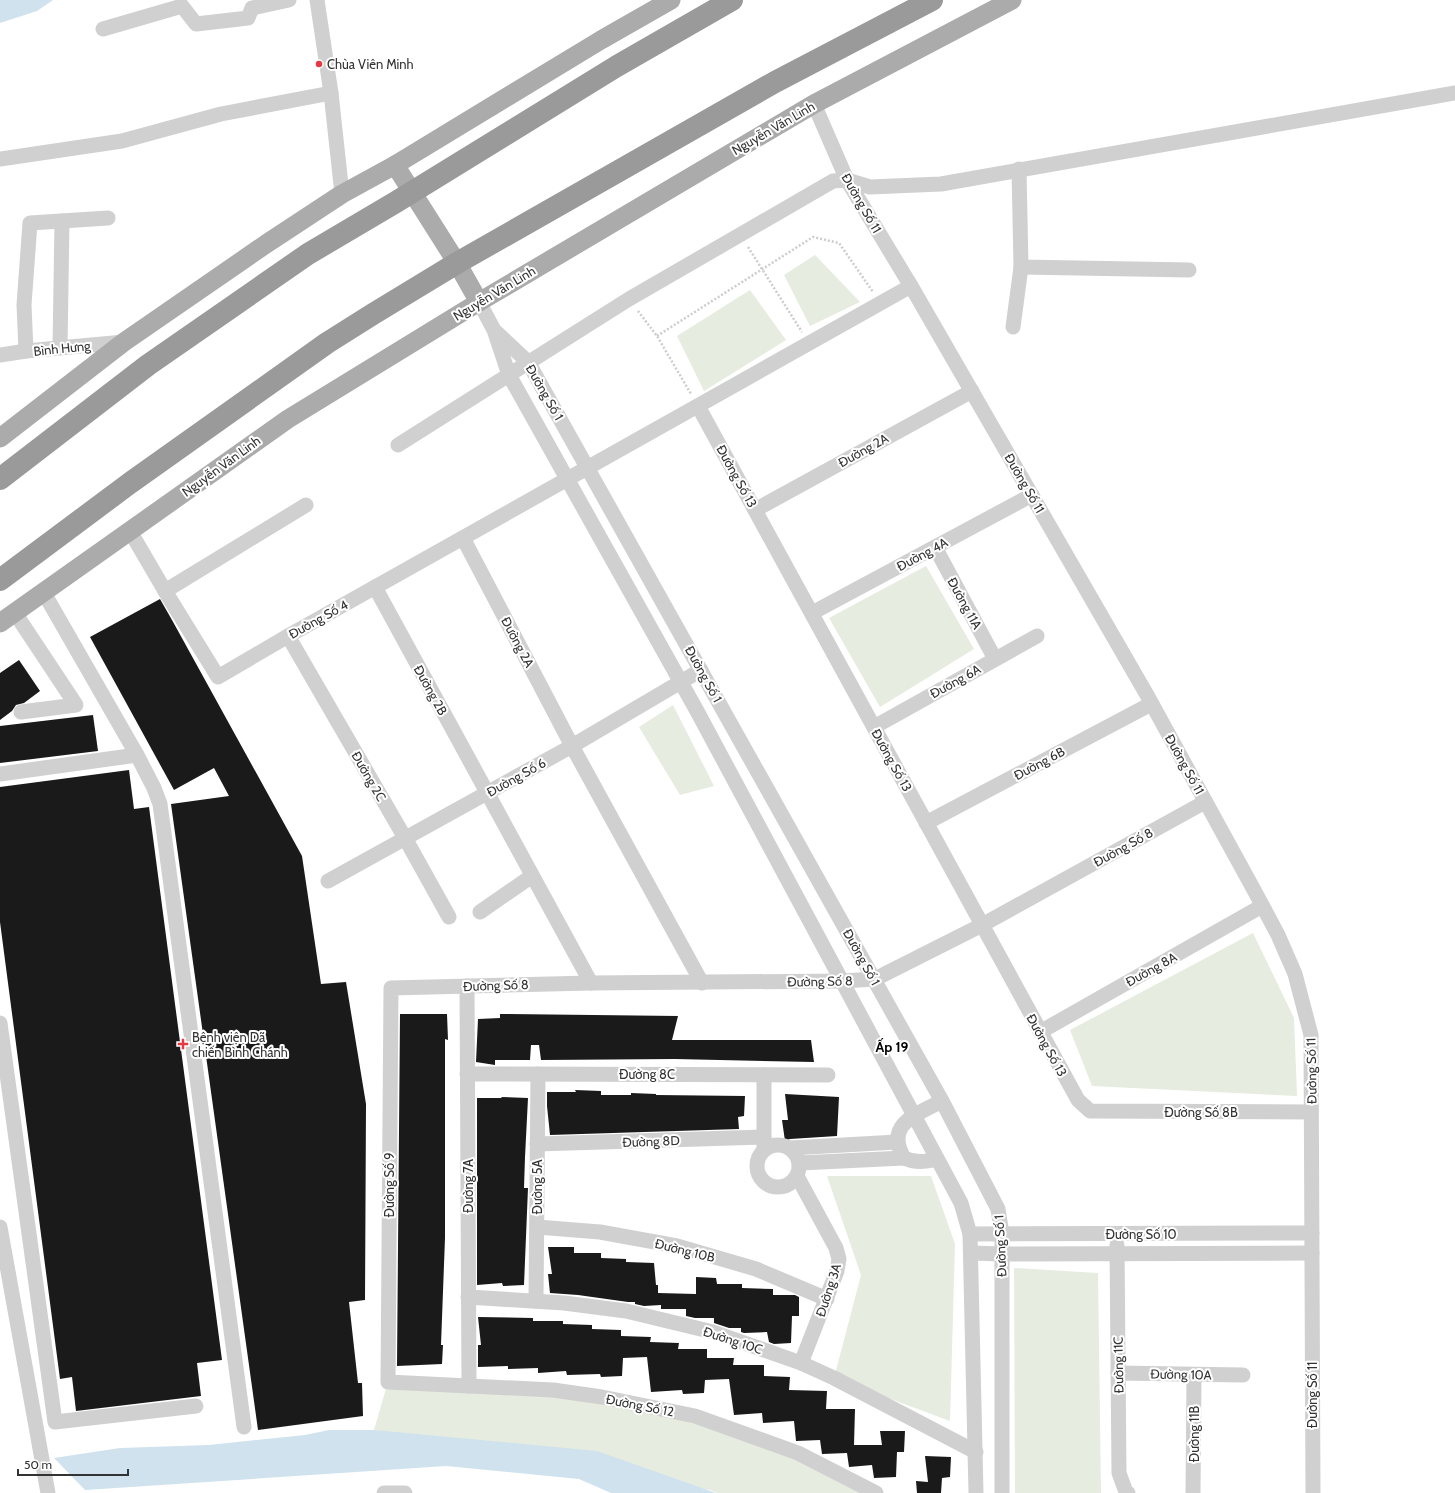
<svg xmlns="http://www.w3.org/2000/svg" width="1455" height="1493" font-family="Cabin,sans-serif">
<rect width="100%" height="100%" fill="#fff"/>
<g fill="#e6ecdf">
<path d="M815 255 860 302 810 326 784 275Z"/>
<path d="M750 290 786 340 704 391 677 336Z"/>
<path d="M926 566 974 649 880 707 829 618Z"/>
<path d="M673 705 714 786 680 795 639 727Z"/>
<path d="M1253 933 1294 1018 1297 1096 1092 1086 1070 1030Z"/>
<path d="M827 1176H931L955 1244 950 1421 834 1378 861 1275Z"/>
<path d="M1014 1268 1098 1273 1101 1493H1015Z"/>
<path d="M388 1382 553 1390 695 1416 876 1493H717L710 1490 374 1430Z"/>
</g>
<g fill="#cfe2ee">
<path d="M0 0H53L37 11 0 23Z"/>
<path d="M329 1430H374L597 1451 716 1493H611L579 1479 446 1466 85 1490 54 1458 120 1448 209 1445 305 1435Z"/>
</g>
<g fill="#1a1a1a">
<path d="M160 599 172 620 302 856 321 984 346 982 366 1104 365 1300 349 1302 358 1383H362L363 1416 258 1430 171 804 229 796 214 768 174 790 90 637Z"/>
<path d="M19 660 40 691 24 703 16 705 12 711 0 720V673Z"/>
<path d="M93 715 98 751 0 763V726Z"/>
<path d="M129 770 134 809 149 807 222 1360 197 1363 201 1396 76 1411 72 1377 60 1379 0 922V787Z"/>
<path d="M400 1014H447L448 1040 445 1039V1238L441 1345H443L442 1364 397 1366Z"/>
<path d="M500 1014 678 1016 672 1040H811L814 1062 675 1059 541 1060 539 1045H531L530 1060H495V1065L476 1062 478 1019 500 1018Z"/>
<path d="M575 1090 601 1091V1095H631V1093L656 1094V1095L745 1096 744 1116 738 1117 739 1129 550 1135 547 1106V1092H576Z"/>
<path d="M785 1094 839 1097 837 1136 790 1139 785 1141 782 1120H788Z"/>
<path d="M501 1097 528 1098 525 1157 524 1188H528L524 1285 503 1286 502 1283 477 1285V1098H502Z"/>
<path d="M548 1247H574V1253H601V1258L626 1259V1262L654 1263 656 1285H658V1293L696 1294V1277L716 1278 717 1284H742V1288L773 1289V1295H795L799 1297V1316H792L791 1343 774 1344 769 1342 767 1332 744 1333 741 1332V1328H729L714 1323V1318H695L686 1316V1309H661V1305L644 1306 635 1304V1302H628L578 1295 550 1293 548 1274H552Z"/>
<path d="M478 1317 533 1318V1321H563V1324L592 1325V1329L621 1330V1336L651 1337 650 1342 679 1343 678 1349H707V1358H734L733 1365H764V1376L790 1377 789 1390 827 1391 826 1409H855L854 1445H882L880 1431H905L904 1452H897L896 1477 874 1478 872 1465 849 1467 847 1453 822 1454 820 1440 796 1441 794 1421 763 1423 762 1413 734 1415 729 1379 705 1380 704 1393 683 1394 682 1390 651 1392 647 1357 623 1358 622 1376 601 1377 600 1374 567 1375 566 1371 538 1373V1368L508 1369V1366L478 1367V1345H481Z"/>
<path d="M925 1456 951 1457 950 1477 942 1478 941 1493H917L916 1481 928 1482Z"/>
</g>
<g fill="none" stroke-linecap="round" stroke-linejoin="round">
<g stroke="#cdcdcd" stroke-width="2.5" stroke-dasharray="2 2" stroke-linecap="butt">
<path d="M748 247 802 332"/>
<path d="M638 311 657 336 691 394"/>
<path d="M657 336 813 237 839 243 873 292"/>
</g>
<g stroke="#d0d0d0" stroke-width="15">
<path d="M317 0 331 93 342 194"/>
<path d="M103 29 182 6 196 24 248 18 252 8 289 0"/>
<path d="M814 104 847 180 911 286 1147 695 1254 890 1278 935 1295 974 1311 1035 1313 1493"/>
<path d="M0 159 122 141 221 114 331 93"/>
<path d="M1019 169 1021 267 1189 270"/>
<path d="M479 302 494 330 509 375 697 711 961 1203 970 1234 976 1493"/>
<path d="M1013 327 1021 267"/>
<path d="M496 332 528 362 942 1101 998 1209 1002 1234V1493"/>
<path d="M60 348 62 221"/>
<path d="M26 351 24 305 30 223 108 218"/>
<path d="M0 355 26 351 124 342"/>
<path d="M698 406 1078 1100 1090 1111 1311 1112"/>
<path d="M398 445 629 299 833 181 847 180 870 187 941 184 1455 93"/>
<path d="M755 510 972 391"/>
<path d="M130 531 165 591 218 677 288 636 911 286"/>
<path d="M463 538 572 746 702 983"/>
<path d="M935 547 995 659"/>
<path d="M375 587 591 983"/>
<path d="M165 591 306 505"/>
<path d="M44 593 137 755 154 788 160 804 244 1427"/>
<path d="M15 613 76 705 21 712"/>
<path d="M812 613 1032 495"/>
<path d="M288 636 405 838 449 917"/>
<path d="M874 727 1037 636"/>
<path d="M0 774 137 755"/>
<path d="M926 823 1151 704"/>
<path d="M328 881 572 746 701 670"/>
<path d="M480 912 532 876"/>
<path d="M467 986 469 1386"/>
<path d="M0 1023 55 1422 196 1406"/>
<path d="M1040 1032 1262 906"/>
<path d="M467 1074 828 1075"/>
<path d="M537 1144 764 1137"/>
<circle cx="778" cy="1166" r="21"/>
<path d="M764 1148V1075"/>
<path d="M790 1148 897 1142"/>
<path d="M937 1159C925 1162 915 1163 904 1158 884 1124 917 1114 942 1101"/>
<path d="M800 1163 904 1158"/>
<path d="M797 1176 836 1248 839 1259 837 1271 801 1363"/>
<path d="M0 1227 48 1493"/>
<path d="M537 1227 600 1232 677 1246 756 1269 827 1299"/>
<path d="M970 1234 1312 1233"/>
<path d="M1117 1245 1119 1473 1126 1492 1128 1493"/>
<path d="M971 1253 1002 1254 1312 1253"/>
<path d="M468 1297 564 1303 626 1311 713 1332 801 1363 834 1378 976 1452"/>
<path d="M536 1301 538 1074"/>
<path d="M1118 1373 1243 1375"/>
<path d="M384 1493H405"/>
<path d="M876 1493 798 1453 695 1416 602 1397 553 1390 388 1382 391 988 591 983 842 981 875 979 982 925 1205 802"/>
<path d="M1193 1493 1194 1375"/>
</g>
<g stroke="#ababab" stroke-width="19">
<path d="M395 165 457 263 479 302"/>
<path d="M0 438 124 342 266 244 342 194 395 165 601 40 671 0"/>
<path d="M0 623 288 419 479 302 814 104 1012 0"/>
</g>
<g stroke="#9a9a9a" stroke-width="22">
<path d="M0 479 148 365 308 254 396 202 617 66 732 0"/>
<path d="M0 580 130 483 327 343 373 314 457 263 775 82 932 0"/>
</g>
</g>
<g fill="#e63946" stroke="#fff" stroke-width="1.5">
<circle cx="319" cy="64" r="4"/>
<path d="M181 1038h4v4h4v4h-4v4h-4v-4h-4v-4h4z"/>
</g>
<g text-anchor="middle" stroke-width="4" stroke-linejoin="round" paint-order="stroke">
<g font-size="13" fill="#333" stroke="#fff" text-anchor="start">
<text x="327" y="69">Chùa Viên Minh</text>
<text x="192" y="1042">Bệnh viện Dã<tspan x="192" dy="15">chiến Bình Chánh</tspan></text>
</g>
<g font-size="13" fill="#333" stroke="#fff">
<text transform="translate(773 128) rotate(-30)" y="5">Nguyễn Văn Linh</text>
<text transform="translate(862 203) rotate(60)" y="5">Đường Số 11</text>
<text transform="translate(494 293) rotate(-31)" y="5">Nguyễn Văn Linh</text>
<text transform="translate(62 348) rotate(-6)" y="5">Bình Hưng</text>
<text transform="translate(545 392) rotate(60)" y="5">Đường Số 1</text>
<text transform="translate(863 450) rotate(-29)" y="5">Đường 2A</text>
<text transform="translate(221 466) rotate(-36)" y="5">Nguyễn Văn Linh</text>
<text transform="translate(737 476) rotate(61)" y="5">Đường Số 13</text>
<text transform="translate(1025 483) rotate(60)" y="5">Đường Số 11</text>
<text transform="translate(922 554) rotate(-28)" y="5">Đường 4A</text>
<text transform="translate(965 603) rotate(61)" y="5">Đường 11A</text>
<text transform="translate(318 619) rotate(-29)" y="5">Đường Số 4</text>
<text transform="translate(518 642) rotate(62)" y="5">Đường 2A</text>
<text transform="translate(704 674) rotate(61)" y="5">Đường Số 1</text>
<text transform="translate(955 681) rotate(-29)" y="5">Đường 6A</text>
<text transform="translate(431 690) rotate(61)" y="5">Đường 2B</text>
<text transform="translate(892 760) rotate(61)" y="5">Đường Số 13</text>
<text transform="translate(1039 763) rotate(-28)" y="5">Đường 6B</text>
<text transform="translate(1185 764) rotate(61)" y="5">Đường Số 11</text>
<text transform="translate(369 776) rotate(60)" y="5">Đường 2C</text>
<text transform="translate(516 777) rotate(-29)" y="5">Đường Số 6</text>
<text transform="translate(1123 847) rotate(-29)" y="5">Đường Số 8</text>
<text transform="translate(862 957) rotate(61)" y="5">Đường Số 1</text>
<text transform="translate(1151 969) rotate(-29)" y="5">Đường 8A</text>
<text transform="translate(820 981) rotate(-1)" y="5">Đường Số 8</text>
<text transform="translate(496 985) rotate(-2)" y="5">Đường Số 8</text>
<text transform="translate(1047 1045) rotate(61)" y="5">Đường Số 13</text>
<text transform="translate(1311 1071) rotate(-91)" y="5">Đường Số 11</text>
<text x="647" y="1079">Đường 8C</text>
<text x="1201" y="1117">Đường Số 8B</text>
<text transform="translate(651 1141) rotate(-2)" y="5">Đường 8D</text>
<text transform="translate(389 1185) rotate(-90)" y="5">Đường Số 9</text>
<text transform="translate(468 1186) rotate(-90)" y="5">Đường 7A</text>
<text transform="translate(537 1187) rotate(-90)" y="5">Đường 5A</text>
<text x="1141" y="1239">Đường Số 10</text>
<text transform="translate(1000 1246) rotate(-93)" y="5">Đường Số 1</text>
<text transform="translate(685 1250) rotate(14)" y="5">Đường 10B</text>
<text transform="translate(828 1290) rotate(-72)" y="5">Đường 3A</text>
<text transform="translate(733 1340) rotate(18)" y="5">Đường 10C</text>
<text transform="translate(1118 1365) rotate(-91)" y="5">Đường 11C</text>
<text transform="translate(1181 1374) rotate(1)" y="5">Đường 10A</text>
<text transform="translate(1312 1395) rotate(-90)" y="5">Đường Số 11</text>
<text transform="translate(640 1405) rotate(11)" y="5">Đường Số 12</text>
<text transform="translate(1194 1434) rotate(-90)" y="5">Đường 11B</text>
</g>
<g font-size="14" font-weight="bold" fill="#000" stroke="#fff">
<text x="892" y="1052">Ấp 19</text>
</g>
</g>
<path d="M18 1469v6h110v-6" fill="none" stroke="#333333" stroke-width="2"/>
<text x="24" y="1469" font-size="12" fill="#333333" stroke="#ffffff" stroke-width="3" paint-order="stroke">50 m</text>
</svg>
